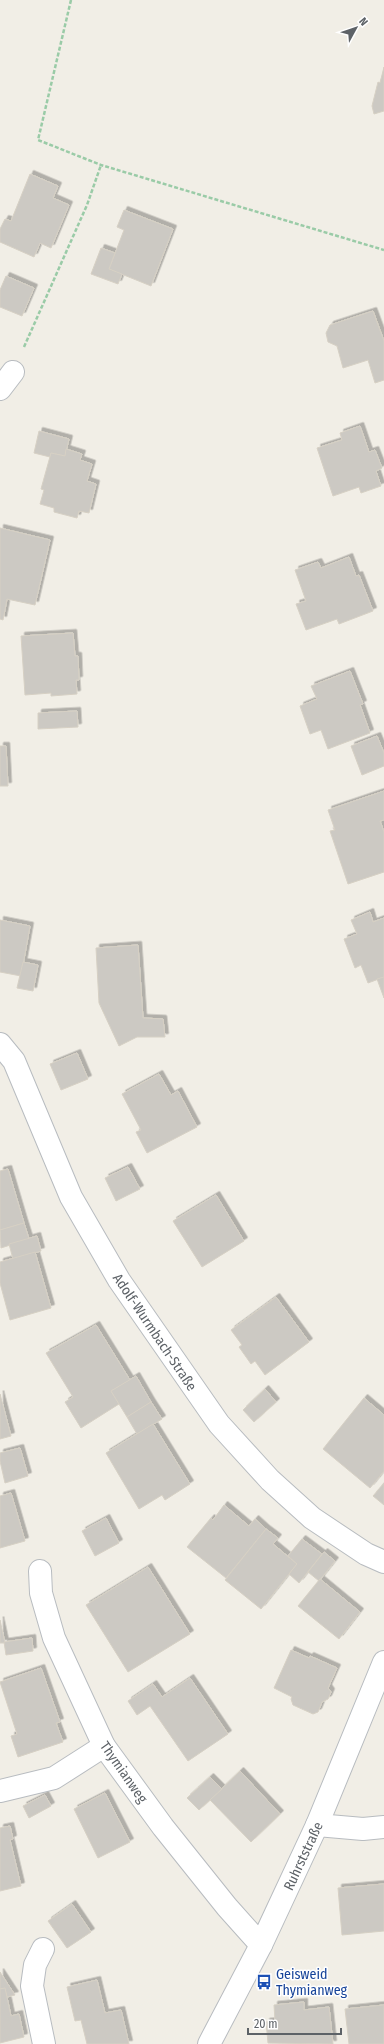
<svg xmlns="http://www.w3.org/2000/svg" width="384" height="2044" font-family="'Fira Sans Condensed',sans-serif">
<defs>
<filter id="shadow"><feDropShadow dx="3.5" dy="-3.5" stdDeviation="0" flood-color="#0004"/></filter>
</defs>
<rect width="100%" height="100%" fill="#f1eee6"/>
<g fill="#ccc9c3" stroke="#d6d0c4" filter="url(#shadow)">
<path d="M384 67V111L374 114 372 106 378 82 380 83Z"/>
<path d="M30 174 58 186 53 198 69 205 51 248 40 243 34 257 0 242V229L5 219 11 221Z"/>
<path d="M124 210 173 229 151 286 109 269 124 230 117 227Z"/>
<path d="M101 248 115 253 109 269 122 274 118 284 91 274Z"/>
<path d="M6 276 34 288 22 316 0 307V290Z"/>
<path d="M373 311 384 341V380L375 383 368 360 343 368 337 346 328 342 326 333 330 325Z"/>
<path d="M360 426 369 452 375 450 382 468 376 471 381 486 361 493 359 487 333 496 317 448 342 440 340 433Z"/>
<path d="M39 431 69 439 65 456 51 453 50 457 34 453Z"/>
<path d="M66 449 82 454 80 460 92 464 87 481 96 484 89 513 79 511 77 518 54 512V508L40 504 44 490 41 489 51 453 65 456Z"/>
<path d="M0 528 50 540 35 605 7 599 3 620 0 619Z"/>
<path d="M349 557 356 576 359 575 373 611 339 624 337 619 306 630 296 604 306 601 295 570 318 562 321 568Z"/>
<path d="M73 633 75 656H78L79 680H76L77 694 51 696V693L25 695 21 636Z"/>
<path d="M350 671 363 704 360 705 370 733 328 749 321 730 310 734 300 706 317 699 311 686Z"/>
<path d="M77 711 78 727 38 729V713Z"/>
<path d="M377 736 384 753V766L362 775 351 746Z"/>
<path d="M0 746H6L8 786H0Z"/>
<path d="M384 791V820L380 821 384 832V872L348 884 330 831 335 830 328 810Z"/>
<path d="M370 912 373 922 384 918V977L368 983 361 965 355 968 344 939 357 934 351 920Z"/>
<path d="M0 920 30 926 21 976 0 972Z"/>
<path d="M138 945 143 1018 163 1019 165 1037H137L119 1046 99 1003 96 948Z"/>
<path d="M23 962 38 965 33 991 17 988Z"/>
<path d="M384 977V998L377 979Z"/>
<path d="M77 1053 88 1079 61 1090 50 1064Z"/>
<path d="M159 1074 171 1095 178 1091 197 1127 147 1153 136 1132 141 1130 122 1094Z"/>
<path d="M128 1167 140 1189 116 1201 105 1178Z"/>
<path d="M8 1169 24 1223 0 1230V1171Z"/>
<path d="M216 1195 244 1241 202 1267 173 1221Z"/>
<path d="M24 1223 29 1239 1 1248 0 1230Z"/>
<path d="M37 1236 41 1251 13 1259 9 1244Z"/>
<path d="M35 1252 51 1308 10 1320 0 1283V1262Z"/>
<path d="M276 1297 309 1342 265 1375 255 1361 251 1364 239 1347 242 1345 231 1330Z"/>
<path d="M96 1325 130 1380 111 1391 119 1404 81 1428 65 1402 73 1397 46 1353Z"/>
<path d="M136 1376 151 1402 127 1417 111 1391Z"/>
<path d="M265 1389 276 1402 254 1422 243 1410Z"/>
<path d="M0 1394 11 1436 0 1439Z"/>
<path d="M364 1398 384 1415V1471L370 1488 323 1449Z"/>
<path d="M151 1402 162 1419 137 1434 127 1417Z"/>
<path d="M153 1424 190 1484 165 1500 162 1495 139 1509 106 1453Z"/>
<path d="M20 1448 28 1476 5 1483 0 1461V1453Z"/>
<path d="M384 1483V1505L373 1496Z"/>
<path d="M11 1493 25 1541 0 1548V1496Z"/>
<path d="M224 1505 249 1526 255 1519 266 1529 226 1578 187 1547 211 1518 213 1520Z"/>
<path d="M106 1518 119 1543 95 1556 82 1531Z"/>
<path d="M266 1529 278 1538 273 1544 297 1564 261 1609 225 1580Z"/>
<path d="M302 1539 322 1554 299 1583 289 1574 297 1564 288 1556Z"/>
<path d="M324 1552 335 1561 319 1581 308 1572Z"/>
<path d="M148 1567 190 1634 128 1672 86 1605Z"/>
<path d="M320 1579 360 1612 339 1639 298 1606Z"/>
<path d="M0 1620 5 1643H0Z"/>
<path d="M32 1638 33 1651 6 1655 4 1642Z"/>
<path d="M291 1650 309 1658 310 1656 337 1668 328 1688 331 1692 328 1699 322 1702 318 1712 313 1714 293 1705 291 1699 292 1697 274 1688Z"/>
<path d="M41 1668 60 1722 56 1723 63 1742 18 1757 11 1736 17 1734 0 1682Z"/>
<path d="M190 1678 228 1734 188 1761 150 1706 137 1715 128 1701 153 1684 162 1697Z"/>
<path d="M240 1771 280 1814 251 1842 210 1800Z"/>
<path d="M210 1777 222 1789 199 1810 187 1798Z"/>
<path d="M105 1793 130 1842 98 1858 74 1809Z"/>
<path d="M45 1795 51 1806 29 1818 23 1806Z"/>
<path d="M10 1826 13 1839 10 1840 21 1886 0 1891V1828Z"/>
<path d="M384 1884V1931L342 1935 338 1888Z"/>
<path d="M72 1904 91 1932 67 1948 48 1921Z"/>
<path d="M0 1972 15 1995 7 1997 5 1988 0 1989Z"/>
<path d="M97 1980 105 2013 121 2010 129 2044H87L81 2020 75 2021 67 1987Z"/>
<path d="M5 1988 11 2016 19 2014 24 2037 0 2043V1989Z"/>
<path d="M304 2002V2010L329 2007 333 2044 268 2043 266 2022 275 2021 274 2005Z"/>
<path d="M384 2005V2044H349L345 2009Z"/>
</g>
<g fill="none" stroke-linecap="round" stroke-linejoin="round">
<defs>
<g id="street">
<path d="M0 389 13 372"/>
<path d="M0 1044 14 1061 71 1197 119 1280 219 1424 270 1480 312 1518 366 1554 384 1562"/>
<path d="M40 1571 41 1593 54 1638 104 1746 163 1827 227 1907 261 1945"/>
<path d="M0 1791 54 1778 104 1746"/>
<path d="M317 1825 363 1829 384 1827"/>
<path d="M43 1949 35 1965 32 1986 44 2044"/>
<path d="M209 2044 261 1945 317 1825 384 1662"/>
</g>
</defs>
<use href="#street" stroke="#b8bcc0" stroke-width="24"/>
<g stroke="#9acba7" stroke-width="2.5" stroke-dasharray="4 2" stroke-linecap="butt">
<path d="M71 0 38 140 101 165 384 250"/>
<path d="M24 347 87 205 101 165"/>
</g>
<use href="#street" stroke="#fff" stroke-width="22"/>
</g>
<defs>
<symbol id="bus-bare" viewBox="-9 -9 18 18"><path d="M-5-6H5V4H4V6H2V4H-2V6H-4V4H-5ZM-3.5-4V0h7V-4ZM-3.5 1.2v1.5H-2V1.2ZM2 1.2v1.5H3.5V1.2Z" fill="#1a4fb4" stroke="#fff" stroke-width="2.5" paint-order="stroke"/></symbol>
</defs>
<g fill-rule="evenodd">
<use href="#bus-bare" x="253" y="1971" width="22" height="22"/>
</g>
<g text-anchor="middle" stroke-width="3" stroke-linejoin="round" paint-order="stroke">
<g font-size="14" fill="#5d6267" stroke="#fff">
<text transform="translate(155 1332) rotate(56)" y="5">Adolf-Wurmbach-Straße</text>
<text transform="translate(124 1772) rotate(55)" y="5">Thymianweg</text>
<text transform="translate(303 1856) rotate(-65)" y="5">Ruhrststraße</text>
</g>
<g font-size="14" fill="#164399" stroke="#fff" text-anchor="start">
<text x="276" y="1979">Geisweid<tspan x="276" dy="16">Thymianweg</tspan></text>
</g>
</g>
<g transform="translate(356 28) rotate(50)" stroke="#ffffff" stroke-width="3" paint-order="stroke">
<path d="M0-3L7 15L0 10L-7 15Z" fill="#5d6267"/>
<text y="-6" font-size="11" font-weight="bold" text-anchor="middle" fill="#5d6267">N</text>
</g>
<path d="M248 2028v6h93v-6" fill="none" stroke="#5d6267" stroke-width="2"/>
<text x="254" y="2028" font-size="12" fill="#5d6267" stroke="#ffffff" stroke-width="3" paint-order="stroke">20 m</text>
</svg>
